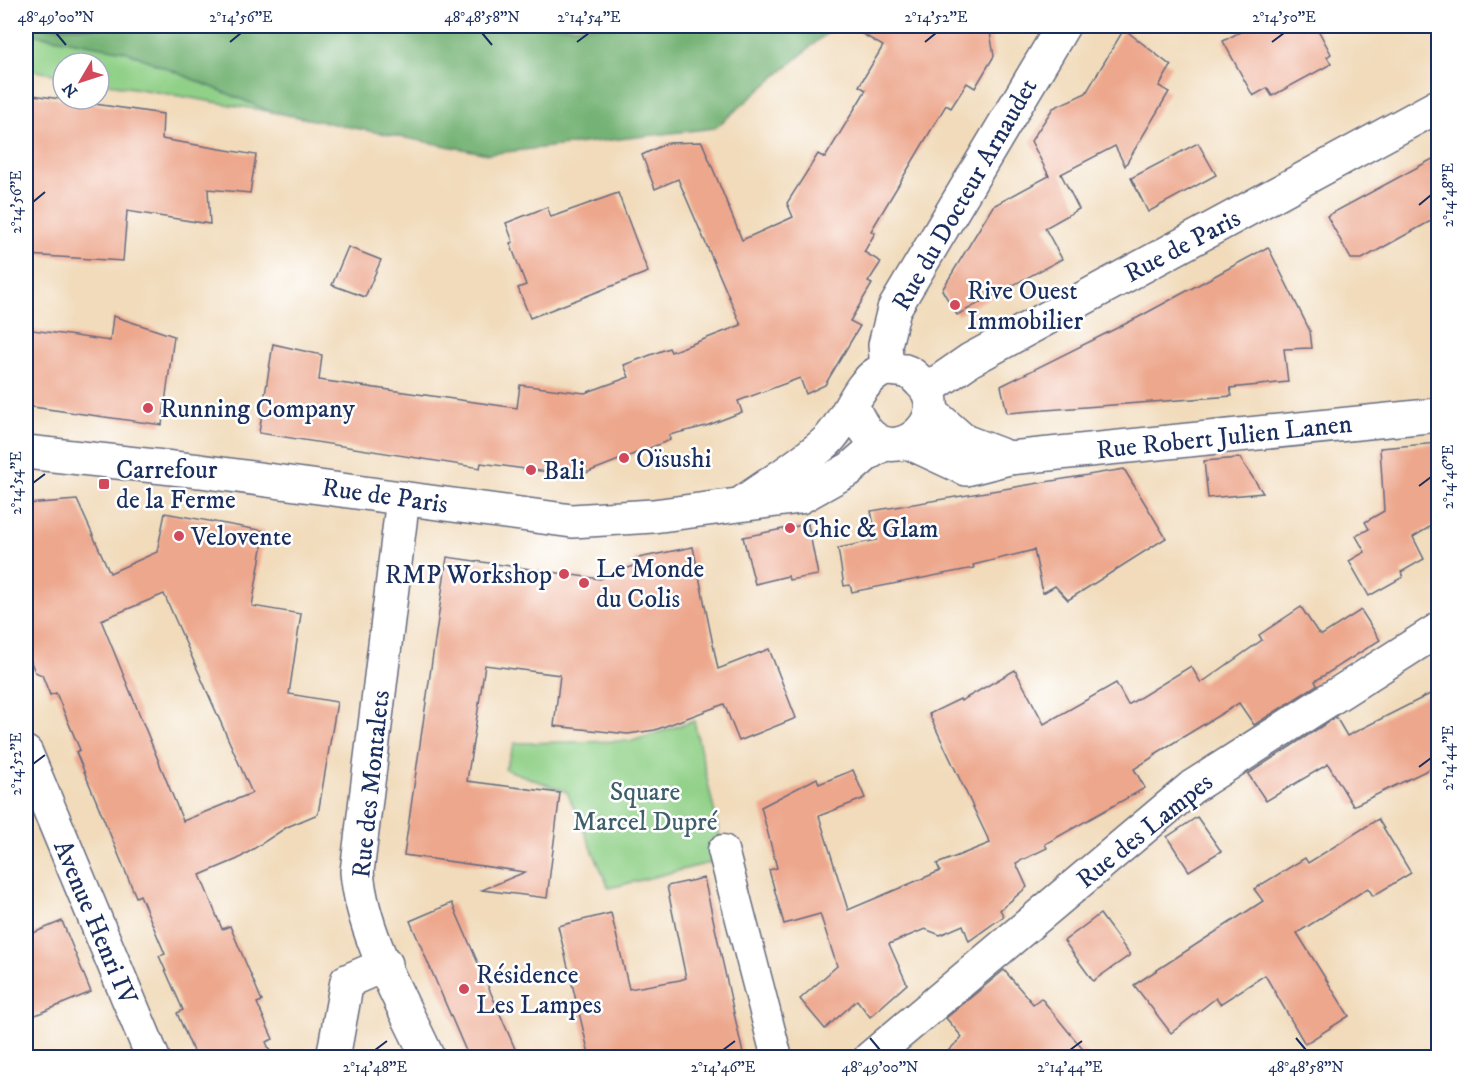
<svg xmlns="http://www.w3.org/2000/svg" width="1464" height="1083" font-family="'IM FELL DW Pica',serif">
<rect width="100%" height="100%" fill="#fff"/>
<filter id="ink" filterUnits="userSpaceOnUse"><feTurbulence type="fractalNoise" baseFrequency=".0167" numOctaves="2"/><feDisplacementMap in="SourceGraphic" scale="12" xChannelSelector="R" yChannelSelector="G"/><feConvolveMatrix kernelMatrix="1 2 1 2 8 2 1 2 1" color-interpolation-filters="sRGB"/></filter>
<filter id="wash" filterUnits="userSpaceOnUse"><feTurbulence type="fractalNoise" baseFrequency=".008" numOctaves="4" result="noise"/><feDisplacementMap in="SourceGraphic" scale="24" xChannelSelector="R" yChannelSelector="G"/><feGaussianBlur stdDeviation="1.35" result="paint"/><feColorMatrix in="noise" values="0 0 0 0 0 0 0 0 0 0 0 0 0 0 0 0 0 1.4 0 .05"/><feComposite in="paint" operator="in"/></filter>
<g filter="url(#wash)">
<rect width="100%" height="100%" fill="#f1dbbb"/>
<g fill="#90d087" stroke="#568072" stroke-width="1.5">
<path d="M26 26H191L224 29 26 27Z"/>
<path d="M26 33 125 51 272 112 99 82V63H63V76L26 69Z"/>
<path d="M694 721 723 850 717 861 609 888 567 792 505 769 515 743 632 741Z"/>
</g>
<path fill="#74b274" stroke="#487069" stroke-width="1.5" d="M261 26H835L715 128 488 154 272 112 125 51 26 33V27L224 29Z"/>
<g id="blocks">
<g fill="#eda78d" fill-rule="evenodd">
<path d="M849 26H989L994 56 975 88 967 83 951 108 946 105 871 231 875 233 864 252 881 262 868 282 872 284 850 321 860 326 825 385 806 394 800 378 738 401 742 412 706 426 669 435 670 440 578 476 481 463 480 468 259 433 273 344 322 355 319 380 517 408 520 385 585 393 629 377 624 365 669 348 671 352 741 325 678 179 655 189 642 155 667 143 702 142 742 240 793 217 787 203 818 154 825 158 866 90 859 86 883 46Z"/>
<path d="M1251 26H1316L1331 54 1327 57 1331 64 1272 96 1267 88 1253 96 1223 41Z"/>
<path d="M1124 29 1171 66 1159 86 1169 92 1125 166 1115 146 1061 174 1079 209 1045 228 1062 259 957 315 942 290 993 206 1049 176 1031 141 1053 108 1086 93Z"/>
<path d="M26 94 163 114 162 139 256 155 250 193 208 189 210 224 127 211 123 261 27 255 29 210H26Z"/>
<path d="M1198 143 1216 175 1148 212 1131 178Z"/>
<path d="M1438 156V217L1362 259H1351L1327 216Z"/>
<path d="M618 193 648 272 530 318 518 288 526 285 510 243 513 242 506 223 547 207 551 217Z"/>
<path d="M348 247 381 260 365 297 332 285Z"/>
<path d="M1268 247 1310 331 1312 348 1284 349 1288 382 1230 388 1232 396 1007 413 1001 386 1137 318Z"/>
<path d="M113 316 174 336 162 425 26 406V329L110 341Z"/>
<path d="M1438 443V522L1413 537 1424 559 1401 572 1403 577 1369 596 1349 561 1365 552 1356 536 1369 529 1365 522 1384 511 1380 448Z"/>
<path d="M1240 458 1263 493 1208 498 1204 461Z"/>
<path d="M1124 469 1166 538 1068 600 1055 586 1043 593 1034 550 973 565 974 568 852 592 850 585 844 586 838 548 877 540 871 511Z"/>
<path d="M77 500 110 573 157 552 165 513 265 531 252 606 301 614 289 694 337 702 318 814 287 827 238 859 200 875 222 929 230 926 262 1001 257 1003 273 1039 266 1042 273 1058H196L177 1013 183 1010 159 956 165 954 140 895 136 897 76 752 80 750 56 693 50 695 42 675 35 672 26 650V504ZM164 594 252 793 183 821 101 620Z"/>
<path d="M808 524 818 575 789 580 788 576 755 584 743 537Z"/>
<path d="M693 547 718 669 769 649 796 718 739 741 724 704 655 730 628 734 554 726 560 675 485 665 467 781 560 793 547 898 482 890 525 872 404 855 447 557 600 579 636 565 633 559Z"/>
<path d="M1301 607 1318 633 1322 635 1361 610 1380 640 1315 681 1317 685 1254 725 1239 703 1155 754 1156 755 1134 769 1145 788 1045 844 1047 848 1016 863 1027 887 1000 910 1004 916 969 941 963 925 940 935 925 929 889 944 907 984 870 1017 857 1000 825 1029 800 999 837 966 820 914 784 924 769 870 777 868 761 807 817 778 819 784 853 770 865 798 819 816 848 910 940 871 937 864 990 843 929 714 960 699 961 701 1015 670 1044 724 1116 683 1128 705 1191 666 1201 683 1262 640 1259 635Z"/>
<path d="M1438 690V765L1353 806 1328 764 1266 801 1248 774 1336 717 1347 736Z"/>
<path d="M1197 817 1221 851 1189 871 1167 837Z"/>
<path d="M1378 819 1411 873 1373 896 1368 888 1297 933 1349 1016 1305 1044 1265 975 1220 1004 1216 998 1171 1033 1134 985 1263 901 1254 889 1305 858 1308 863Z"/>
<path d="M704 878 744 1058H590L558 926 611 913 629 989 680 980 686 978 667 886Z"/>
<path d="M452 903 519 1058H469L410 921Z"/>
<path d="M1100 914 1130 955 1093 981 1064 941Z"/>
<path d="M62 921 91 992 26 1019V936Z"/>
<path d="M1004 970 1033 1004 1041 998 1090 1058H941L962 1037 946 1018Z"/>
</g>
</g>
</g>
<g filter="url(#ink)">
<use href="#blocks" fill-opacity="0" stroke="#666b7f" stroke-width="1.5"/>
<g fill="none" stroke-linecap="round" stroke-linejoin="round">
<defs>
<path id="pedestrian" d="M723 850 777 1058"/>
<g id="minor">
<path d="M887 369 885 345 894 309 1063 26"/>
<path d="M928 389 970 360 1438 106"/>
<path d="M932 413 964 441 1009 458"/>
<path d="M908 442 966 469 1009 458 1438 415"/>
<path d="M26 452 200 471 572 521 653 516 800 497 850 469 867 454 884 444"/>
<path d="M403 498 357 872C363 937 401 999 428 1058"/>
<path d="M745 501C772 482 802 464 827 441 847 422 856 385 879 372 887 367 896 370 905 371 912 373 915 377 920 382 954 413 903 466 870 435 862 428 857 416 853 408"/>
<path d="M26 753 153 1058"/>
<path d="M333 1058 347 981 386 964"/>
<path d="M870 1058 1192 787 1438 630"/>
</g>
</defs>
<use href="#pedestrian" stroke="#666b7f" stroke-width="33"/>
<use href="#minor" stroke="#666b7f" stroke-width="36"/>
<use href="#pedestrian" stroke="#fff" stroke-width="30"/>
<use href="#minor" stroke="#fff" stroke-width="33"/>
</g>
</g>
<path fill="none" stroke="#1b2f5e" stroke-width="2" d="M56 33 66 45M482 33 492 45M230 42 241 33M577 42 589 33M925 42 936 33M1272 42 1284 33M33 202 45 192M1419 205 1431 195M33 483 45 474M1419 486 1431 477M33 764 45 755M1419 767 1431 758M870 1038 880 1050M1296 1038 1306 1050M375 1050 387 1041M723 1050 735 1041M1070 1050 1082 1041"/>
<g fill="#d1495b" stroke="#fff" stroke-width="2">
<circle cx="955" cy="305" r="6"/>
<circle cx="148" cy="408" r="6"/>
<circle cx="624" cy="458" r="6"/>
<circle cx="531" cy="470" r="6"/>
<rect x="98" y="478" width="12" height="12" rx="3"/>
<circle cx="790" cy="528" r="6"/>
<circle cx="179" cy="536" r="6"/>
<circle cx="564" cy="574" r="6"/>
<circle cx="584" cy="583" r="6"/>
<circle cx="464" cy="989" r="6"/>
</g>
<g text-anchor="middle" stroke-width="5" stroke-linejoin="round" paint-order="stroke">
<g font-size="26" fill="#1b2f5e" stroke="#fff">
<text transform="translate(964 194) rotate(-60)" y="9">Rue du Docteur Arnaudet</text>
<text transform="translate(1182 245) rotate(-28)" y="9">Rue de Paris</text>
<text transform="translate(1224 436) rotate(-6)" y="9">Rue Robert Julien Lanen</text>
<text transform="translate(385 495) rotate(8)" y="9">Rue de Paris</text>
<text transform="translate(370 784) rotate(-84)" y="9">Rue des Montalets</text>
<text transform="translate(1144 830) rotate(-39)" y="9">Rue des Lampes</text>
<text transform="translate(96 922) rotate(67)" y="9">Avenue Henri IV</text>
</g>
<g font-size="26" fill="#1b2f5e" stroke="#fff" text-anchor="start">
<text x="967" y="299">Rive Ouest<tspan x="967" dy="30">Immobilier</tspan></text>
<text x="160" y="417">Running Company</text>
<text x="636" y="467">Oïsushi</text>
<text x="116" y="478">Carrefour<tspan x="116" dy="30">de la Ferme</tspan></text>
<text x="543" y="479">Bali</text>
<text x="802" y="537">Chic &amp; Glam</text>
<text x="191" y="545">Velovente</text>
<text x="596" y="577">Le Monde<tspan x="596" dy="30">du Colis</tspan></text>
<text x="552" y="583" text-anchor="end">RMP Workshop</text>
<text x="476" y="983">Résidence<tspan x="476" dy="30">Les Lampes</tspan></text>
</g>
<g font-size="26" fill="#3e5f6a" stroke="#fff">
<text x="645" y="800">Square<tspan x="645" dy="30">Marcel Dupré</tspan></text>
</g>
</g>
<rect width="1464" height="1083" fill="none" stroke="#fff" stroke-width="66"/>
<g transform="translate(81 81) rotate(231)"><circle r="28" fill="#ffffff" stroke="#a4acbf" stroke-width="1.5"/>
<path d="M0-4.5L10 22L0 15L-10 22Z" fill="#d1495b"/>
<text y="-9" font-size="16" font-weight="bold" text-anchor="middle" fill="#1b2f5e">N</text>
</g>
<rect x="33" y="33" width="1398" height="1017" fill="none" stroke="#1b2f5e" stroke-width="2"/>
<g font-size="15" text-anchor="middle" fill="#1b2f5e">
<text x="56" y="22">48°49'00"N</text>
<text x="241" y="22">2°14'56"E</text>
<text x="482" y="22">48°48'58"N</text>
<text x="589" y="22">2°14'54"E</text>
<text x="936" y="22">2°14'52"E</text>
<text x="1284" y="22">2°14'50"E</text>
<text transform="translate(1448 195) rotate(-90)" y="5">2°14'48"E</text>
<text transform="translate(16 202) rotate(-90)" y="5">2°14'56"E</text>
<text transform="translate(1448 477) rotate(-90)" y="5">2°14'46"E</text>
<text transform="translate(16 483) rotate(-90)" y="5">2°14'54"E</text>
<text transform="translate(1448 758) rotate(-90)" y="5">2°14'44"E</text>
<text transform="translate(16 764) rotate(-90)" y="5">2°14'52"E</text>
<text x="375" y="1072">2°14'48"E</text>
<text x="723" y="1072">2°14'46"E</text>
<text x="880" y="1072">48°49'00"N</text>
<text x="1070" y="1072">2°14'44"E</text>
<text x="1306" y="1072">48°48'58"N</text>
</g>
</svg>
